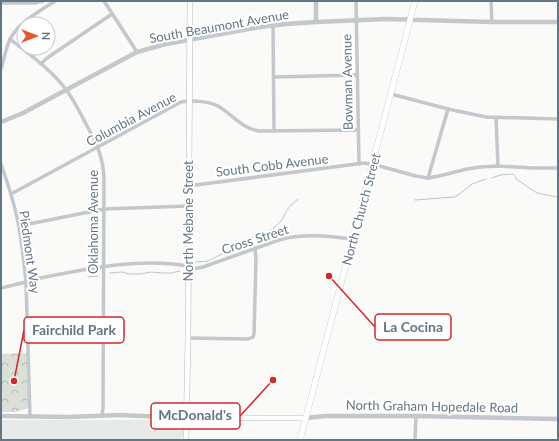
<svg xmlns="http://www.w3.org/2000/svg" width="559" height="441" font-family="Lato,sans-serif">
<defs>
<pattern id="park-crowns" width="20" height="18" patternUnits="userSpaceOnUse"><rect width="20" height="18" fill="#dadfd7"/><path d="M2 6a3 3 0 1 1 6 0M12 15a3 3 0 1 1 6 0" fill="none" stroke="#b4b9b4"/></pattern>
</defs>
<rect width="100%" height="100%" fill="#fafaf8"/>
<path fill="#e8e9e9" d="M1 420H185L182 440H1Z"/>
<path fill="url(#park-crowns)" d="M27 353 28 408 16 412H1V354Z"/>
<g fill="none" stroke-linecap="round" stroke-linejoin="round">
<g stroke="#bbc7cb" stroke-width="1">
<path d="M492 178 500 175 513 174 515 176 516 179 537 193 557 197"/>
<path d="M415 200 454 197 458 195 472 184 486 179"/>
<path d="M195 262 208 261 228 251 247 239 267 233 274 228 282 220 287 210 291 205 298 199"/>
<path d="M110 273 122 272 129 274H140L151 272 163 273H171L180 271"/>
<path d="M88 277 98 276"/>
</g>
<defs>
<g id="secondary">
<path d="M187 418H305"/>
<path d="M186 440 188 338 190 1"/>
</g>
<path id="primary" d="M300 440 415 1"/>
</defs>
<use href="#secondary" stroke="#b3babf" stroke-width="6"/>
<use href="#primary" stroke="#b5babe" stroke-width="6"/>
<g stroke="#c3c8cc" stroke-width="3.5">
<path d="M104 1 137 52"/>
<path d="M356 1 359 164"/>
<path d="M491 1 492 22"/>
<path d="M1 3H35L43 1"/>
<path d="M273 25 274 131"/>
<path d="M10 39C30 55 52 70 67 91 75 102 81 114 87 126 97 144 103 157 104 178L103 408 102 415"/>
<path d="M41 64 47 58 112 14"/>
<path d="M1 69C4 59 6 48 10 39 19 22 40 11 55 1"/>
<path d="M274 77 357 75"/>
<path d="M391 94 448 109 486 117 558 119"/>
<path d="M496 118 498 166"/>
<path d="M1 164C8 184 15 205 19 227 22 245 24 263 26 282L30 417"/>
<path d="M428 178 448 109"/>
<path d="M188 186 364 163 372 164 416 176 428 178 439 176 467 169 480 167 498 166 532 168H558"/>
<path d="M11 194 181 102C192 100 208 101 218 106 233 115 242 129 260 131L358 130"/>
<path d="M19 226 104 209 188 206"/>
<path d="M188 270 203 267 279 240C303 233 328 236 353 239"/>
<path d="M1 288 26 282 30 280C81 270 135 257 188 266"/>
<path d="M188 338 248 339 253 337 254 334 256 259 255 248"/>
<path d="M415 440 416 416"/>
</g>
<g stroke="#c3c8cc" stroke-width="4.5">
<path d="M316 22V1"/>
<path d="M1 122 23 113 137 52 166 44 260 27 286 24 316 22 386 19 492 22H558"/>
<path d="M1 416 68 417 120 415 187 418"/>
<path d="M305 418 326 416H416L558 419"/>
</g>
<use href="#secondary" stroke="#fff" stroke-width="5"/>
<use href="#primary" stroke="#fff" stroke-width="5.5"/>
</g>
<g text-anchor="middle" stroke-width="4" stroke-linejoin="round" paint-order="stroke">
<g font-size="13" fill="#657683" stroke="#fff">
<text transform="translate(219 26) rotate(-10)" y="5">South Beaumont Avenue</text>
<text transform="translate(347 82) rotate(-91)" y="5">Bowman Avenue</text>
<text transform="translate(131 119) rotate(-28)" y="5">Columbia Avenue</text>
<text transform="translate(272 165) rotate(-7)" y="5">South Cobb Avenue</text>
<text transform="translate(361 209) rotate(-75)" y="5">North Church Street</text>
<text transform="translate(188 221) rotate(-90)" y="5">North Mebane Street</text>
<text transform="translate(93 222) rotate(-90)" y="5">Oklahoma Avenue</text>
<text transform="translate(255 239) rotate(-18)" y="5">Cross Street</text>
<text transform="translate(30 252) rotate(82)" y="5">Piedmont Way</text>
<text transform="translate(432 406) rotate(1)" y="5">North Graham Hopedale Road</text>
</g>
</g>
<path fill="none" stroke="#d62828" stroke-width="1.5" d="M329 276L375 327M14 381L24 330M273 380L240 416"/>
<g fill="#d62828" stroke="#fff" stroke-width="1.5">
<circle cx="329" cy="276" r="4"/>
<circle cx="14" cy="381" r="4"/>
<circle cx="273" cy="380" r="4"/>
</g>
<g fill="#fff" stroke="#d62828" stroke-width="1.5">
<rect x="375" y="314" width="76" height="26" rx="4"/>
<rect x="24" y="317" width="100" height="26" rx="4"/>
<rect x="151" y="403" width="89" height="26" rx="4"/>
</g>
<g font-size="14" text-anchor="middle" font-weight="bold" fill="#657683">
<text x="413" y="332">La Cocina</text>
<text x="74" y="335">Fairchild Park</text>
<text x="195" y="420">McDonald's</text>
</g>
<rect width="559" height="441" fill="none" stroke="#657683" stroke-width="4"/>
<g transform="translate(36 36) rotate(90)"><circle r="19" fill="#ffffff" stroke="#c1c8cd"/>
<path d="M0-3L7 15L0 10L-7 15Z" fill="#e4572e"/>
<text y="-6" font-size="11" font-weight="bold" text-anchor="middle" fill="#657683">N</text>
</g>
</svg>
